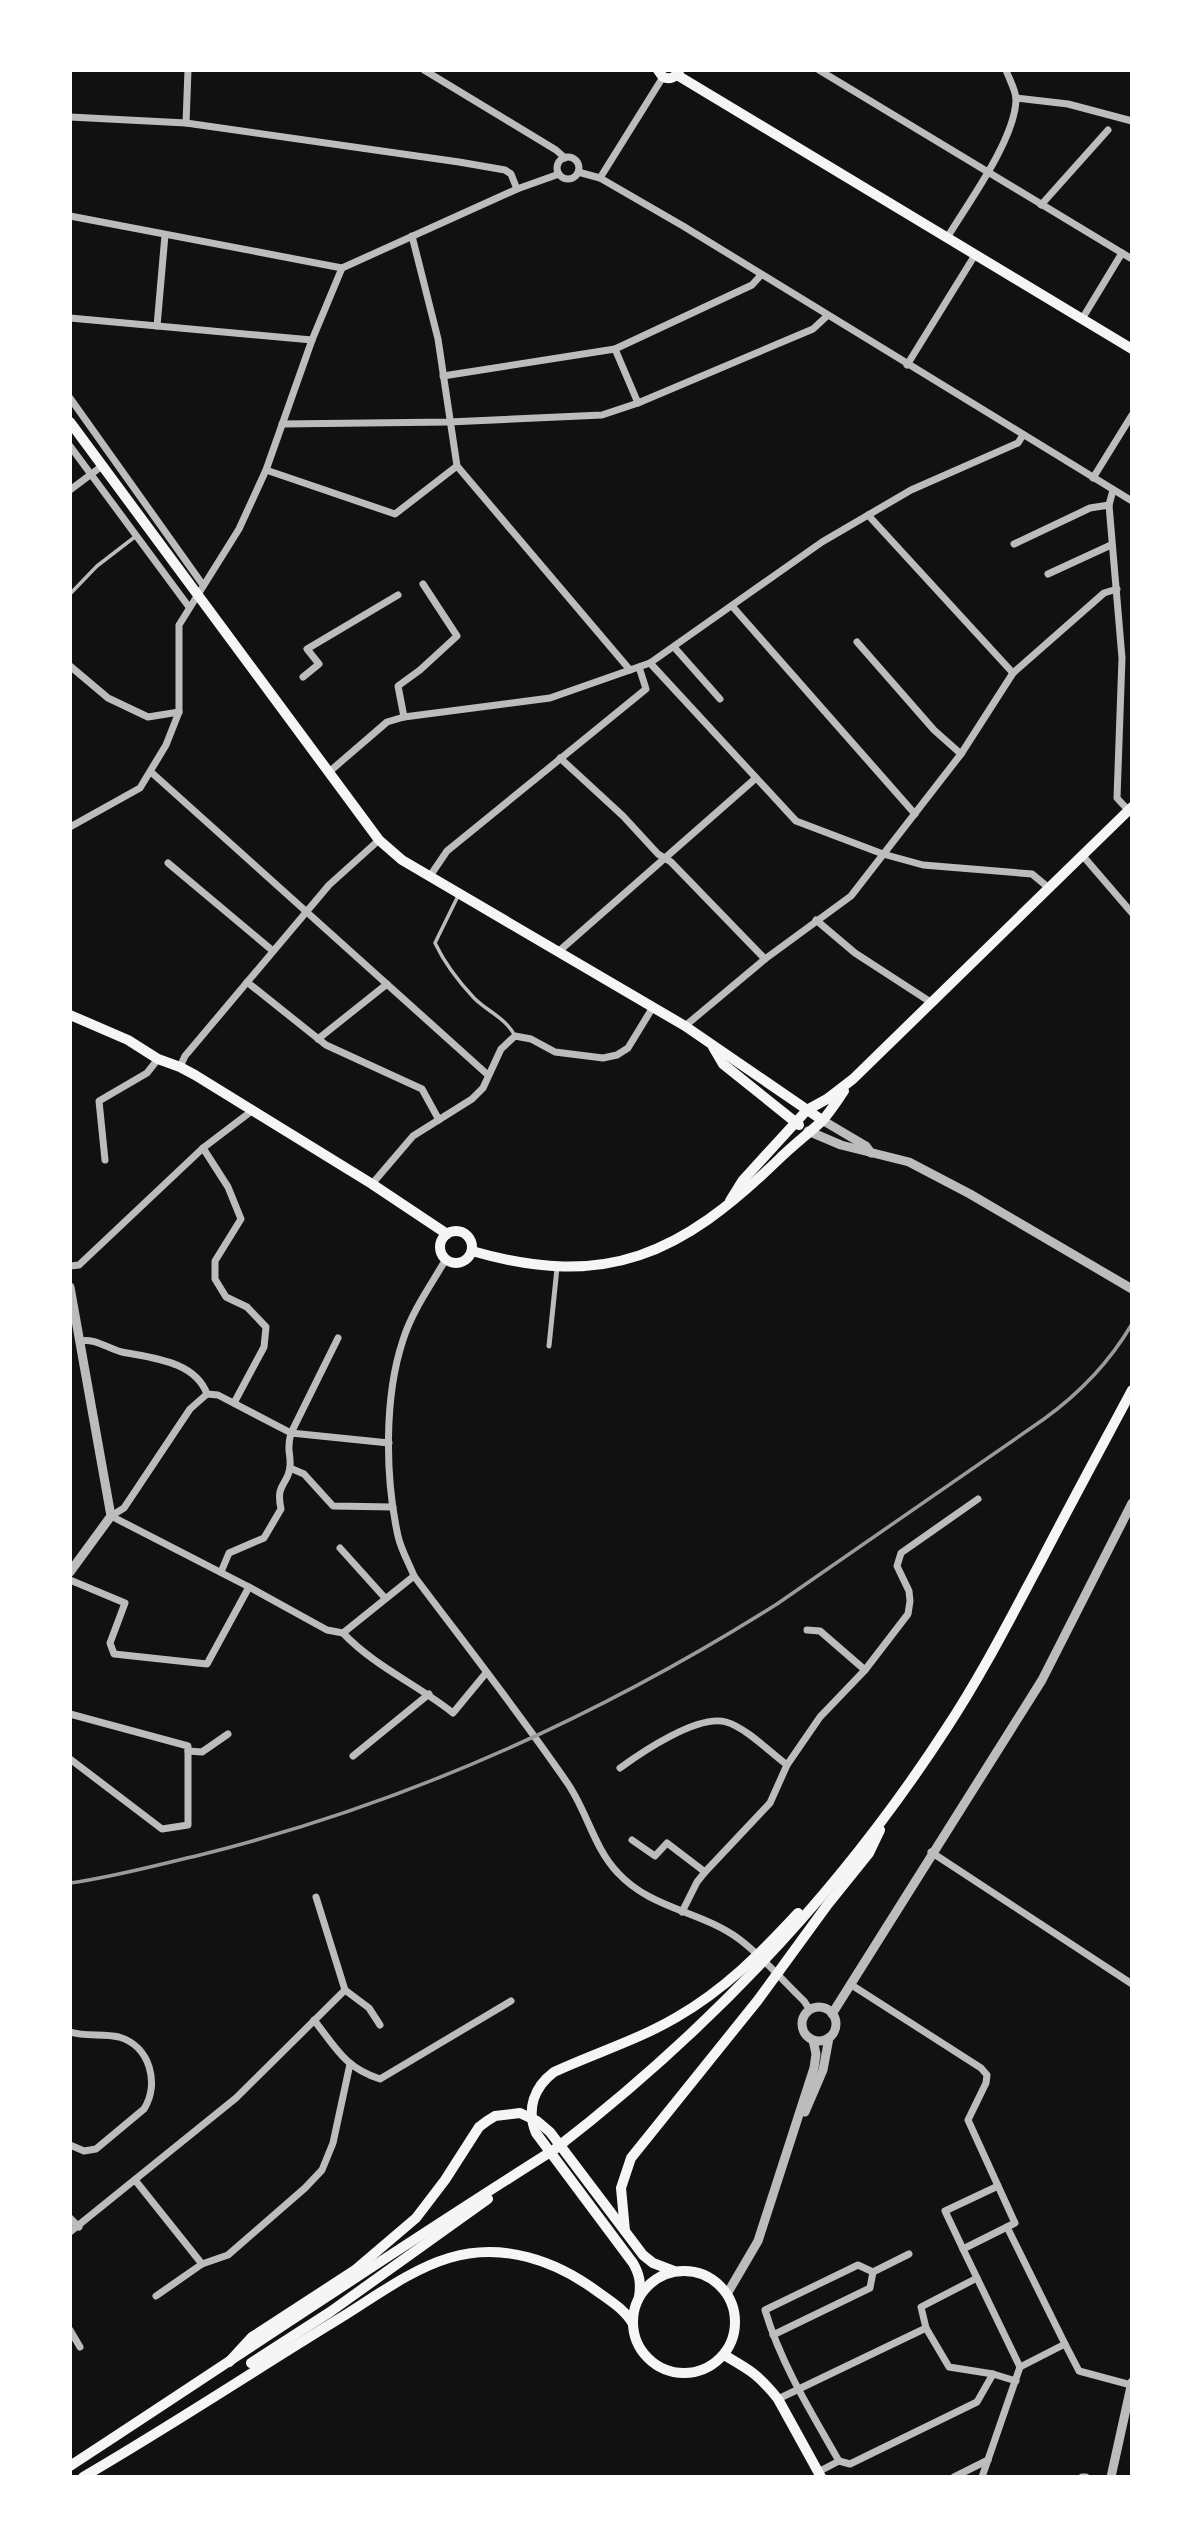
<svg xmlns="http://www.w3.org/2000/svg" width="1202" height="2547" font-family="'Public Sans',sans-serif">
<rect width="100%" height="100%" fill="#111"/>
<g fill="none" stroke-linecap="round" stroke-linejoin="round">
<g stroke="#bcbcbc" stroke-width="3.5">
<path d="M70 594 97 566 136 536"/>
<path d="M458 896 435 943C445 964 458 981 474 998 488 1012 506 1018 515 1036"/>
</g>
<path stroke="#bcbcbc" stroke-width="5" d="M549 1346 557 1268"/>
<g stroke="#bcbcbc" stroke-width="7">
<path d="M424 70 556 150 565 158"/>
<path d="M819 70 1132 259"/>
<path d="M1016 98 1068 104 1132 121"/>
<path d="M70 117 186 123 459 162 505 170 511 174 517 189"/>
<path d="M186 123 188 70"/>
<circle cx="568" cy="168" r="11"/>
<path d="M578 172 600 178 683 226 1132 501"/>
<path d="M600 178 663 77"/>
<path d="M1041 205 1108 130"/>
<path d="M70 216 342 268"/>
<path d="M412 236 438 339 457 466 630 670"/>
<path d="M947 238C968 203 1014 141 1016 101 1017 92 1009 79 1006 70"/>
<path d="M70 318 312 340"/>
<path d="M1082 319 1122 253"/>
<path d="M157 326 165 235"/>
<path d="M615 349 638 403"/>
<path d="M907 365 975 255"/>
<path d="M443 376 615 349 752 285 761 275"/>
<path d="M70 398 203 585"/>
<path d="M282 424 449 422 602 415 638 403 813 329 827 316"/>
<path d="M70 446 189 607"/>
<path d="M266 470 395 514 457 466"/>
<path d="M1093 478 1132 415"/>
<path d="M70 490 102 466"/>
<path d="M1113 490 1109 505 1122 658 1117 798 1129 811"/>
<path d="M868 515 1013 673"/>
<path d="M1014 544 1090 508 1109 505"/>
<path d="M1048 574 1111 545"/>
<path d="M732 606 915 814"/>
<path d="M857 642 934 730 961 754"/>
<path d="M674 647 720 699"/>
<path d="M650 663 796 821 883 854 923 865 1032 874 1049 888"/>
<path d="M70 666 108 698 148 717 179 712"/>
<path d="M303 677 319 664 307 649 398 595"/>
<path d="M404 717 398 686 420 670 457 636 423 584"/>
<path d="M560 758 623 816 658 854 671 862 765 959"/>
<path d="M151 772 488 1075"/>
<path d="M329 772 387 722 404 717 550 698 650 663 822 542 911 490 1018 443 1023 435"/>
<path d="M70 827 140 788 166 745 179 712V625L239 529 266 470 312 340 342 268 517 189 559 174"/>
<path d="M1083 856 1132 913"/>
<path d="M168 863 273 951"/>
<path d="M430 876 447 851 646 689 639 667"/>
<path d="M816 920 855 953 932 1003"/>
<path d="M558 952 756 778"/>
<path d="M247 982 326 1045 422 1089 439 1120"/>
<path d="M685 1026 765 959 851 896 961 754 1013 673 1104 593 1117 589"/>
<path d="M318 1039 387 984"/>
<path d="M180 1067 185 1056 329 885 379 840"/>
<path d="M203 1148 228 1187 241 1219 215 1261V1279L226 1297 247 1307 266 1327 264 1347 234 1403"/>
<path d="M105 1160 99 1101 147 1073 158 1059"/>
<path d="M372 1184 413 1136 472 1099 483 1088 501 1049 515 1036 531 1039 555 1052 603 1058 617 1055 628 1048 653 1007"/>
<path d="M446 1259C431 1285 412 1311 403 1340 384 1397 385 1477 398 1536 401 1550 409 1563 414 1576 465 1644 518 1711 566 1781 587 1810 593 1847 618 1873 651 1909 701 1911 739 1939 762 1956 783 1981 804 2001L810 2010"/>
<path d="M70 1266 79 1265 203 1148 253 1110"/>
<path d="M80 1341C95 1338 107 1348 122 1352 152 1358 195 1361 207 1394"/>
<path d="M207 1394 190 1409 124 1508 111 1516 249 1587 327 1630 343 1633 414 1576"/>
<path d="M207 1394 218 1395 291 1433 389 1443"/>
<path d="M290 1468 304 1474 333 1506 393 1507"/>
<path d="M340 1548 385 1598"/>
<path d="M221 1572 229 1553 264 1538 281 1509C275 1482 289 1485 290 1466 291 1452 286 1451 291 1433L338 1338"/>
<path d="M70 1580 125 1603 110 1643 114 1654 207 1664 249 1587"/>
<path d="M807 1630 820 1631 865 1670"/>
<path d="M343 1633C374 1666 418 1685 453 1713L486 1673"/>
<path d="M70 1714 188 1746V1825L162 1829 70 1759"/>
<path d="M188 1751 202 1752 228 1734"/>
<path d="M353 1756 429 1694"/>
<path d="M620 1768C642 1752 698 1714 726 1722 745 1727 771 1753 787 1765"/>
<path d="M632 1840 655 1856 667 1843 705 1872"/>
<path d="M931 1852 1132 1984"/>
<path d="M316 1897 345 1990 369 2008 380 2025"/>
<path d="M682 1912 697 1882 705 1872 770 1803 787 1765 820 1717 865 1670 908 1614 910 1601 909 1591 897 1566 901 1553 978 1499"/>
<path d="M850 1984 981 2068 987 2075 986 2083 968 2120 1015 2223 963 2249 1020 2367 982 2477"/>
<path d="M314 2020C336 2048 345 2068 380 2079L511 2001"/>
<path d="M70 2032C86 2037 103 2033 119 2037 150 2046 160 2084 144 2109L96 2149 84 2151 70 2145"/>
<path d="M135 2180 202 2264"/>
<path d="M70 2218 79 2227"/>
<path d="M1007 2227 1065 2344 1020 2367"/>
<path d="M70 2232 236 2098 345 1990"/>
<path d="M963 2249 945 2211 998 2186"/>
<path d="M156 2296 202 2264 228 2255 305 2188 322 2170 333 2143 350 2064"/>
<path d="M926 2328 921 2307 977 2278"/>
<path d="M70 2330 80 2347"/>
<path d="M773 2335 870 2288 873 2272"/>
<path d="M1065 2344 1079 2371 1131 2385"/>
<path d="M778 2399 926 2328 949 2367 993 2374"/>
<path d="M839 2461C811 2412 781 2364 765 2310L858 2265 873 2272 909 2254"/>
<path d="M818 2472 839 2461 850 2464 977 2402 993 2374 1016 2381"/>
<path d="M954 2477 988 2460"/>
<path d="M1082 2477H1086"/>
</g>
<g stroke="#bcbcbc" stroke-width="9">
<path d="M822 1120 866 1146 871 1153"/>
<path d="M808 1131 841 1145 909 1162 970 1194 1132 1289"/>
<path d="M70 1287 111 1516 70 1572"/>
<circle cx="819" cy="2024" r="17"/>
<path d="M832 2014 1042 1680 1132 1503"/>
<path d="M805 2112 823 2070 829 2038"/>
<path d="M727 2294 758 2241 814 2068 816 2054 813 2040"/>
<path d="M1111 2477 1132 2382"/>
</g>
<g stroke="#f5f5f5" stroke-width="10">
<path d="M658 70 663 77C670 80 676 77 679 71"/>
<path d="M677 75 1132 349"/>
<path d="M70 422 379 840 402 860 685 1026 822 1120"/>
<path d="M70 1015 128 1040 158 1059 180 1067 195 1075 372 1184 447 1234"/>
<path d="M713 1047 723 1064 799 1125"/>
<path d="M730 1201 743 1180 807 1110 827 1099 853 1079 1132 807"/>
<circle cx="456" cy="1247" r="16"/>
<path d="M472 1251C607 1290 681 1254 778 1160 792 1146 808 1134 822 1121 830 1112 837 1101 844 1091"/>
<circle cx="684" cy="2322" r="51"/>
<path d="M724 2355C750 2370 759 2375 778 2399L821 2477"/>
</g>
<g stroke="#f5f5f5" stroke-width="10">
<path d="M555 2149C708 2031 841 1891 946 1729 981 1676 1010 1619 1040 1563 1070 1505 1101 1448 1132 1390"/>
<path d="M625 2231 621 2188 631 2158 758 2000 828 1904 869 1853 880 1830"/>
<path d="M639 2297C641 2284 640 2275 633 2263L536 2133C526 2109 534 2087 554 2072 595 2053 638 2040 677 2017 724 1990 761 1953 798 1913"/>
</g>
<g stroke="#f5f5f5" stroke-width="10">
<path d="M229 2362 252 2337 355 2270 416 2218 445 2180 479 2127 487 2121 495 2116 520 2113 537 2121 550 2132 643 2255 653 2263 674 2271"/>
<path d="M251 2363 330 2312 488 2199"/>
<path d="M70 2466C231 2361 390 2253 552 2151"/>
<path d="M83 2477C169 2427 252 2372 337 2320 372 2299 409 2270 449 2258 502 2242 555 2260 598 2292 612 2302 625 2310 633 2324"/>
</g>
<path stroke="#9a9a9a" stroke-width="3.5" d="M70 1883C114 1877 157 1865 200 1855 405 1804 598 1717 777 1604L1044 1419C1080 1393 1109 1363 1132 1324"/>
</g>
<rect width="1202" height="2547" fill="none" stroke="#ffffff" stroke-width="144"/>
</svg>
